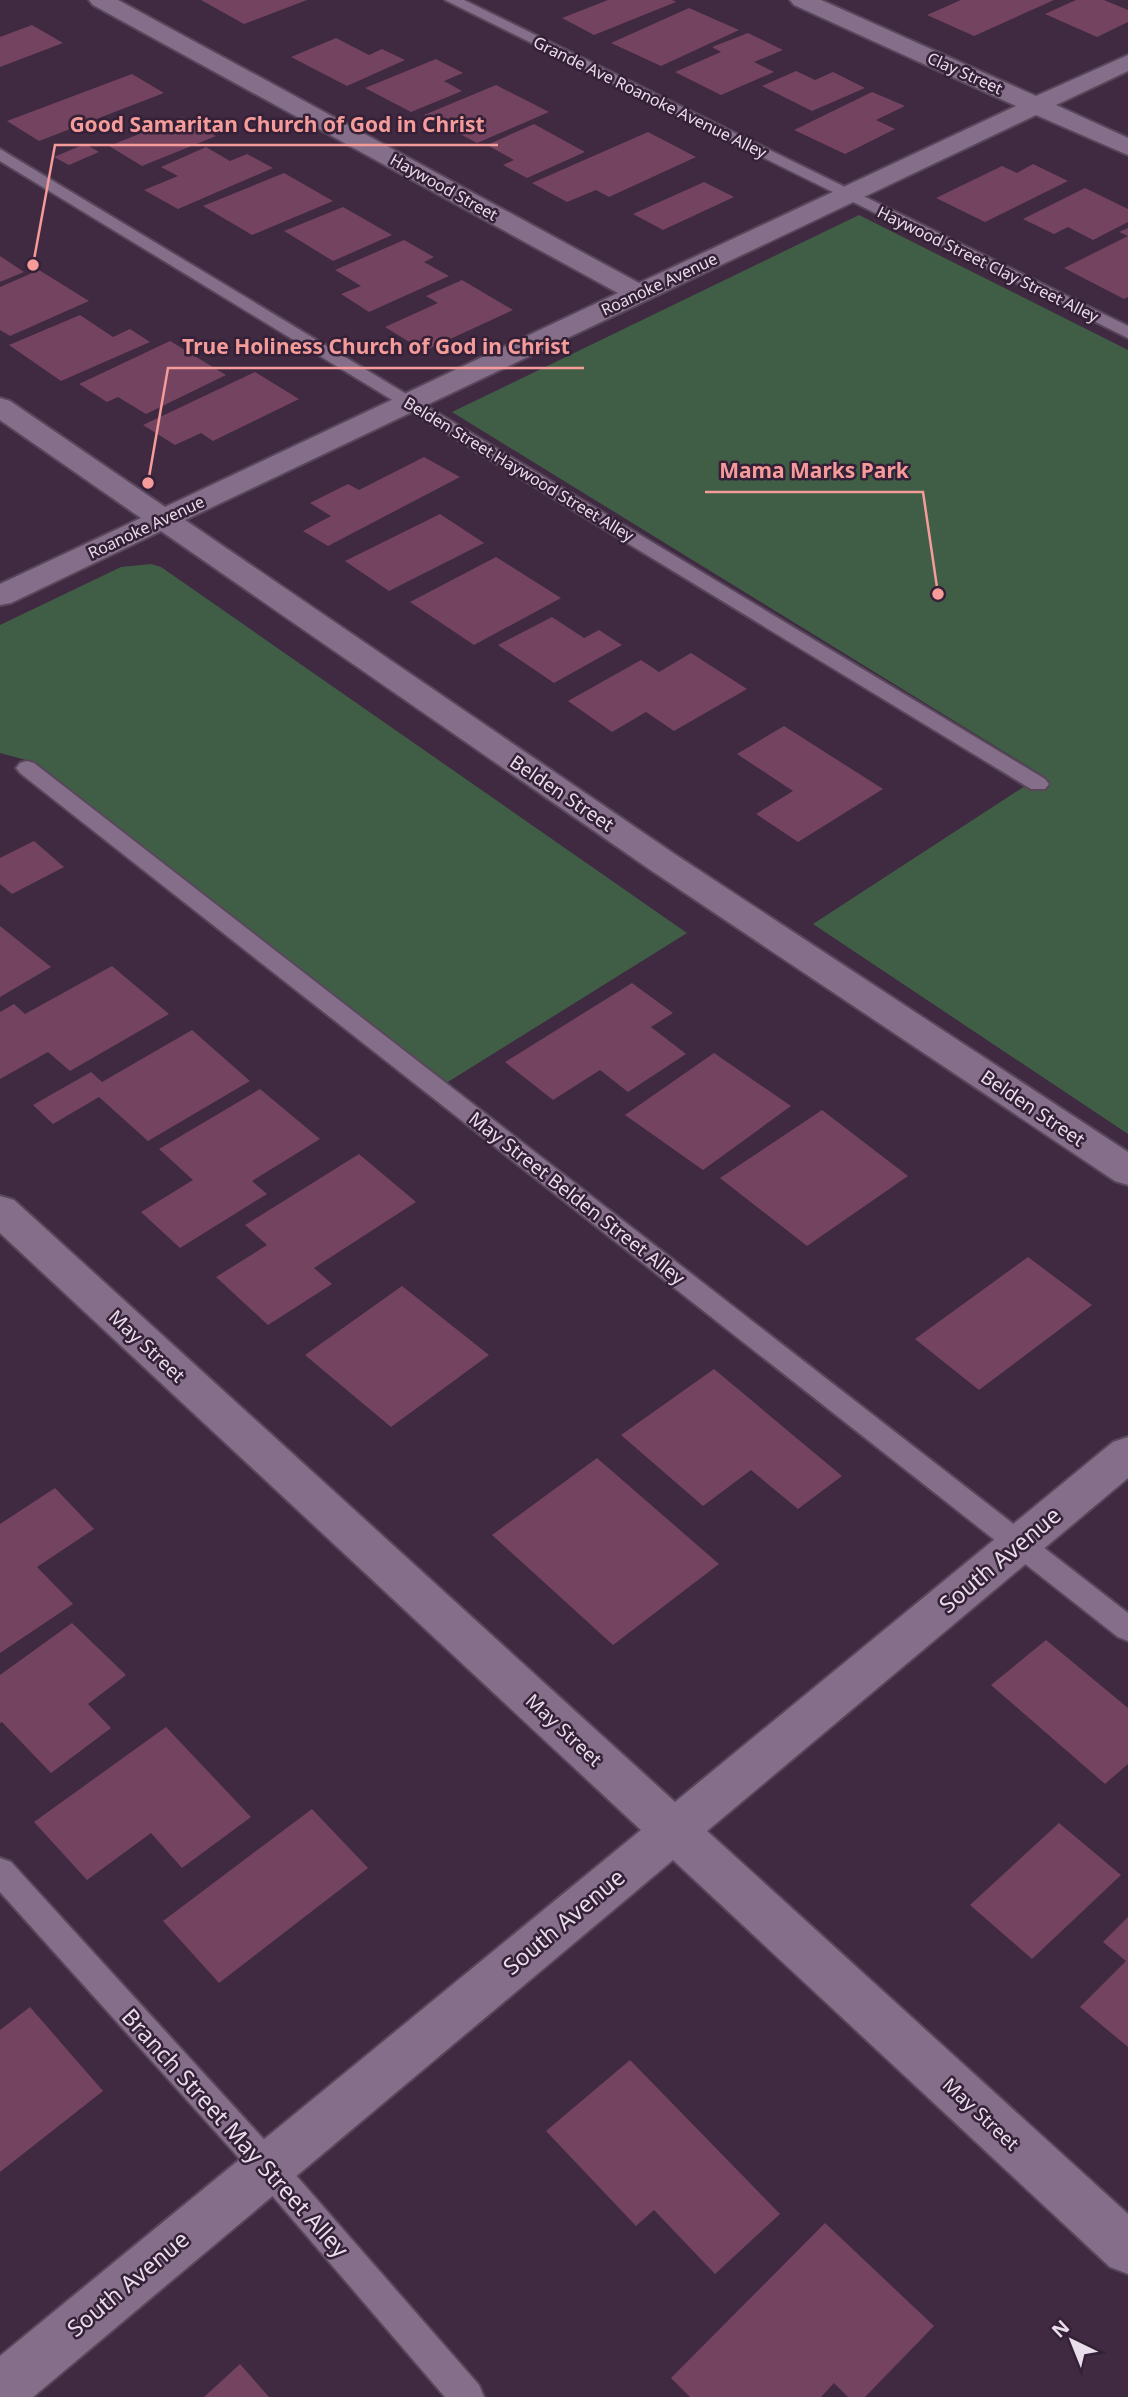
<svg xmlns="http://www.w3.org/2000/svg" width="1128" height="2397" font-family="'Noto Sans',sans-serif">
<rect width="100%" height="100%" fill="#3f2a42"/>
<g fill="#405e46">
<path d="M859 215 1128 350V1134L813 924 1042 775 452 412Z"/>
<path d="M151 564 161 567 687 933 443 1085 37 763 0 753V625L121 567Z"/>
</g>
<g fill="#74435f">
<path d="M201 0H307L244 24Z"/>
<path d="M608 0H672L676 2 594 35 562 18Z"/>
<path d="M961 0H1054L974 36 927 15Z"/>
<path d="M1076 0H1104L1128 10V22L1097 37 1045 14Z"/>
<path d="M689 8 739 30 661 66 611 43Z"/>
<path d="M32 25 63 43 0 67V37Z"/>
<path d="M748 33 783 50 754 62 774 72 721 95 675 72 721 52 712 47Z"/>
<path d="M336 38 369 55 382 49 405 60 347 86 291 57Z"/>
<path d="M436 59 463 73 444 81 462 91 411 112 365 88Z"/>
<path d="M796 71 815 80 833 72 865 88 812 111 762 86Z"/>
<path d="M132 74 164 93 39 141 7 121Z"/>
<path d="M496 85 549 112 477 143 424 115Z"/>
<path d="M872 92 905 106 876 120 895 129 845 154 794 130Z"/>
<path d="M182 117 216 136 142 166 109 146Z"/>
<path d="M534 124 585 152 527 178 503 165 514 160 487 145Z"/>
<path d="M648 132 696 157 609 197 596 190 567 202 532 183Z"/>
<path d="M85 144 99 152 69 165 54 157Z"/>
<path d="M206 147 230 161 247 154 273 168 178 209 144 190 178 176 161 167Z"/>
<path d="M1033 164 1068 181 985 222 936 198 1002 166 1017 173Z"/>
<path d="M284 173 333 201 252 235 203 206Z"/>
<path d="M704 182 734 197 663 230 633 214Z"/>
<path d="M1085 188 1128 209V222L1093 240 1068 227 1054 234 1023 219Z"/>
<path d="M343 207 392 235 333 261 284 231Z"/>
<path d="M1128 228V297L1124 299 1064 268 1128 236 1119 232Z"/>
<path d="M404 240 434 257 424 262 449 276 369 312 341 294 361 286 335 270Z"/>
<path d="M0 256 24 272 0 282Z"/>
<path d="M39 270 89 301 10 336 0 330V287Z"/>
<path d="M462 280 513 310 424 351 385 327 438 303 426 296Z"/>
<path d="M80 315 113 337 130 329 150 342 61 381 9 345Z"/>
<path d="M170 341 226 375 146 414 118 397 107 402 79 384Z"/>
<path d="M255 372 299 399 213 441 201 433 175 445 143 425Z"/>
<path d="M424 457 460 477 328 546 303 531 331 516 310 503 348 484 359 490Z"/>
<path d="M440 514 484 543 389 591 345 561Z"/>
<path d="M496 557 561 598 474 645 410 602Z"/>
<path d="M552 617 584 638 599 630 622 645 554 683 498 645Z"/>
<path d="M691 653 747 689 674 731 646 712 612 732 568 701 641 660 659 672Z"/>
<path d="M784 726 883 789 798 842 756 814 793 791 737 754Z"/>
<path d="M34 841 64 867 12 894 0 884V858Z"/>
<path d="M0 926 51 967 0 997Z"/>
<path d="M112 966 169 1014 70 1071 48 1052 0 1079V1012L14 1004 25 1014Z"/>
<path d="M632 983 673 1013 651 1027 686 1054 628 1092 600 1070 553 1100 505 1062Z"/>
<path d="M192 1030 250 1081 148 1141 99 1097 53 1124 33 1105 91 1072 102 1082Z"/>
<path d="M714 1053 791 1106 703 1170 625 1115Z"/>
<path d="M260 1089 320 1139 252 1181 267 1194 180 1248 141 1212 193 1180 159 1149Z"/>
<path d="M822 1110 908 1176 807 1246 720 1178Z"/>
<path d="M359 1154 416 1202 314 1268 332 1284 268 1325 216 1277 267 1245 245 1225Z"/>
<path d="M1028 1257 1092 1305 979 1390 915 1339Z"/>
<path d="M402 1286 489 1355 391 1427 305 1355Z"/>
<path d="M714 1369 842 1476 798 1509 751 1470 703 1506 621 1435Z"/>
<path d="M597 1458 719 1564 613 1645 492 1535Z"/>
<path d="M55 1488 94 1529 37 1567 73 1604 0 1653V1524Z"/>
<path d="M72 1623 126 1675 88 1704 111 1728 51 1773 2 1722 0 1723V1675Z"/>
<path d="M1046 1640 1128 1708V1764L1105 1784 991 1685Z"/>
<path d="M166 1727 251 1817 182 1868 151 1833 87 1880 34 1822Z"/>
<path d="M312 1809 368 1868 219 1983 163 1921Z"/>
<path d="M1059 1823 1121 1875 1032 1959 970 1905Z"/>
<path d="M1128 1917V2047L1080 2007 1126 1961 1103 1942Z"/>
<path d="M30 2007 103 2091 0 2172V2030Z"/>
<path d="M630 2060 780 2214 715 2274 654 2210 636 2226 546 2131Z"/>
<path d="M825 2223 934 2326 865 2397H848L834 2383 821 2397H690L671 2378Z"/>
<path d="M240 2364 269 2397H204Z"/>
</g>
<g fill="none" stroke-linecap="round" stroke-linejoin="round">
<defs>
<g id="lane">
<path d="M445 0H464L1128 326V338Z"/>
<path d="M0 149 1045 779 1049 784 1045 789H1031L0 161Z"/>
<path d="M27 761 34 763 1128 1613V1641L1118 1637 20 773 16 768 20 763Z"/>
<path d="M0 1858 11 1862 279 2156 479 2385 484 2397H445L257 2178 0 1892Z"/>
</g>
<g id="street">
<path d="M89 0H118L639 283 1016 106 794 5 790 0H821L1036 96 1128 55V71L1056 105 1128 138V155L1036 115 185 520 676 855 1128 1152V1185L1115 1181 652 871 161 531 11 603 0 605V584L141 518 0 420V398L10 401 165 507 618 293 93 5Z"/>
<path d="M0 1196 14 1200 675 1802 1113 1442 1128 1437V1478L707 1831 1128 2214V2274L1110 2267 673 1860 33 2397H0V2356L641 1830 0 1233Z"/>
</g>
</defs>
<use href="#lane" stroke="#58475b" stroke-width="4"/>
<use href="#street" stroke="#58475b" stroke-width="4"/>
<use href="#lane" fill="#856e89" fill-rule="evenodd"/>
<use href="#street" fill="#856e89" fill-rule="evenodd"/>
</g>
<g text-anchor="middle" stroke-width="5" stroke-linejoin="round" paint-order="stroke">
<g font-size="16" fill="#e9dceb" stroke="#342037">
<text transform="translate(965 73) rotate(24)" y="6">Clay Street</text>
<text transform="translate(650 97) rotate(26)" y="6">Grande Ave Roanoke Avenue Alley</text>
<text transform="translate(444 187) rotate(29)" y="6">Haywood Street</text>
<text transform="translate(988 264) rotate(26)" y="6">Haywood Street Clay Street Alley</text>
<text transform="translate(659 284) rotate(-25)" y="6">Roanoke Avenue</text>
<text transform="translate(519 469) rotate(31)" y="6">Belden Street Haywood Street Alley</text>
<text transform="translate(146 527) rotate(-25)" y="6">Roanoke Avenue</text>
</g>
<g font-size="19" fill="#e9dceb" stroke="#342037">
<text transform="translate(562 793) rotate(34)" y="7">Belden Street</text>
<text transform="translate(1033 1108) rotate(34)" y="7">Belden Street</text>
<text transform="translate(577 1198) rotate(38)" y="7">May Street Belden Street Alley</text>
<text transform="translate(147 1346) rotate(43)" y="7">May Street</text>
<text transform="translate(564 1730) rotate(43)" y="7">May Street</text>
<text transform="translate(981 2114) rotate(43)" y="7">May Street</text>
</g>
<g font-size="23" fill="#e9dceb" stroke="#342037">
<text transform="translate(1000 1560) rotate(-40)" y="8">South Avenue</text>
<text transform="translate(564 1922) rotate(-40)" y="8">South Avenue</text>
<text transform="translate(235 2133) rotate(48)" y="8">Branch Street May Street Alley</text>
<text transform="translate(128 2284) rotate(-40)" y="8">South Avenue</text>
</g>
</g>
<path fill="none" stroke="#f59b99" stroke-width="2.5" d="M33 265L55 145H498M148 483L168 368H584M938 594L923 492H705"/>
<g fill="#f59b99" stroke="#342037" stroke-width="2.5">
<circle cx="33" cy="265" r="7"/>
<circle cx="148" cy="483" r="7"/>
<circle cx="938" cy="594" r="7"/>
</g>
<g font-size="21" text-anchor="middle" font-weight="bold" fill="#f59b99" stroke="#342037" stroke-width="5" stroke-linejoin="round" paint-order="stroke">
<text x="277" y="132">Good Samaritan Church of God in Christ</text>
<text x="376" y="354">True Holiness Church of God in Christ</text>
<text x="814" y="478">Mama Marks Park</text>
</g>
<g transform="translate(1072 2341) rotate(317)" stroke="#342037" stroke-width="5" paint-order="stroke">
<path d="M0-5L12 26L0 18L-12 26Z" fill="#e9dceb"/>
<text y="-10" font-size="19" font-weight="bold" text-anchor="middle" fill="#e9dceb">N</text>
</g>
</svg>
